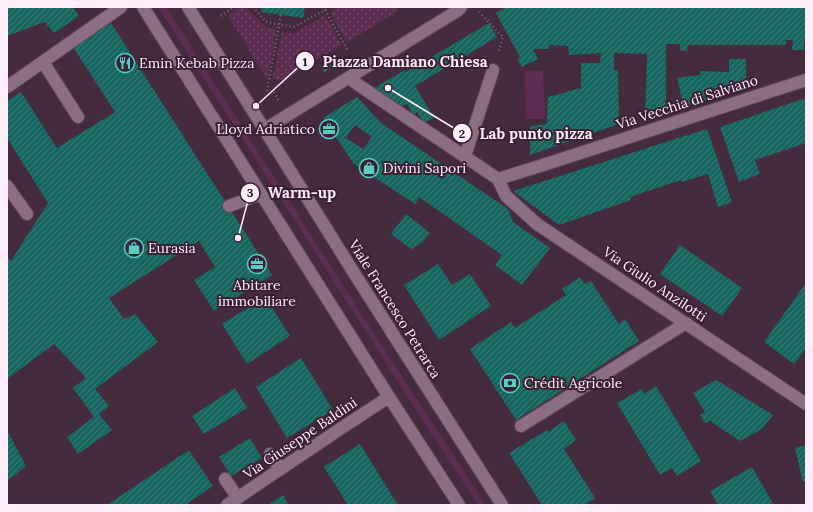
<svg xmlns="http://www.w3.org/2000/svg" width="813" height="512" font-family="Lora,serif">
<defs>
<pattern id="park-dots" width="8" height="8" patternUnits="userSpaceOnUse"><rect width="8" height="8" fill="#5d2e52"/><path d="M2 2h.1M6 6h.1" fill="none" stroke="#754d6c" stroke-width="1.8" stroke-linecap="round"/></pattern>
<pattern id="building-hatch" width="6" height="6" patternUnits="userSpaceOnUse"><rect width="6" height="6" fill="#176660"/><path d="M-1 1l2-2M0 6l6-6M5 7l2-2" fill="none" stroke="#3a7c78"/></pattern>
</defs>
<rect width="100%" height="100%" fill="#442b3e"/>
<g fill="#5d2e52">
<path d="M158 7H166L353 301 486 505H478L425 424Z"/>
<path d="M543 70 545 119H526L525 71Z"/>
</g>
<g fill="url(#park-dots)">
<path d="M238 7H245L266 27 276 30 268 78 266 77 228 16Z"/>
<path d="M339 7H397L398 11 347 42 330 13Z"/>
<path d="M325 15 341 45 283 80 273 79 282 31 293 34Z"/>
</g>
<g fill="url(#building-hatch)" fill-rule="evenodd">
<path d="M7 7H73L79 16 54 33 45 22 7 36Z"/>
<path d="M262 7H305L303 18 261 12Z"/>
<path d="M506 7H806V41H804V50H792L793 40H786V45H688L687 51 680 50V44H666V108L645 117 647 54 614 53V70H618L619 124 530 155V126L547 124 548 97 581 88V63H600L601 53 569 55 568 46 549 45V49H533L538 59 522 67 517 59 520 57 496 13Z"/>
<path d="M111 23 272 275 214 311 194 280 215 267 199 241 109 298 124 319 135 314 158 342 95 389 109 406 99 414 112 430 78 454 67 437 94 417 73 388 86 378 54 344 7 379V256L11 261 48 203 7 138V101L21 92 57 148 115 112 73 47Z"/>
<path d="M489 23 497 37 415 86 434 118 424 123 417 112 413 114 407 104 400 107 374 88 405 70 406 72Z"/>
<path d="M331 58 335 65 324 72 320 66Z"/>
<path d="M729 59H746V89L684 107 677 78 700 75 701 71 729 72Z"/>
<path d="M357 97 381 123 508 209 513 222 550 248 522 285 495 265 502 255 419 197 415 204 354 164 323 118ZM355 125 372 137 363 149 346 138Z"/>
<path d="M806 98V143L755 160 760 174 739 182 720 127Z"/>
<path d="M707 129 732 202 718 207 708 174 682 182 681 180 630 197 631 200 559 225 513 191 669 141Z"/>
<path d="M406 214 430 233 422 243 411 249 391 234Z"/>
<path d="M680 245 742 288 722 316 660 274Z"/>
<path d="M438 264 452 285 470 274 491 306 439 340 404 285Z"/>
<path d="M580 277 585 284 591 281 619 324 625 319 639 341 516 420 470 349 511 322 515 328 566 295 562 289Z"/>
<path d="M806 283V348L794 364 764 342Z"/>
<path d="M265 297 290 336 247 364 222 324Z"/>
<path d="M301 358 333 410 287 438 256 387Z"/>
<path d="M716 380 773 415 762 429 740 441 710 421 705 423 700 415 705 412 693 393Z"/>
<path d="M656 386 701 461 677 476 672 468 660 475 617 403 642 389 644 394Z"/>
<path d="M235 388 247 408 204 434 192 416Z"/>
<path d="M564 421 576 440 564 449 595 498 584 505H542L509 453 547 430 548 432Z"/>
<path d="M7 430 26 466 7 481Z"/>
<path d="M250 438 262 458 231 476 219 457Z"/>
<path d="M360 444 398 505H348L324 467Z"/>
<path d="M806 445V481L803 482 795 448Z"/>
<path d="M189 450 213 486 185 505H107Z"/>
<path d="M752 467 774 505H718L710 491Z"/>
<path d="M283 495 289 505H268Z"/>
</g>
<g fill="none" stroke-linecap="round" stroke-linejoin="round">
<defs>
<g id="lane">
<path d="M43 62 78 117"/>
<path d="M7 87 121 7"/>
<path d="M465 156 493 70"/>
<path d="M7 186 27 214"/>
<path d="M229 206 261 194"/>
<path d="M521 426 686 323"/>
<path d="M270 454 280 469"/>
<path d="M225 479 238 498"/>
</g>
<g id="street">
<path d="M349 78 360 86 498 179 540 166 806 80"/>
<path d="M265 129 457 11 461 7"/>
<path d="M498 179 506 196 537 224 806 404"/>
<path d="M227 505 343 427 389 397"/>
</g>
<g id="secondary">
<path d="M143 7 389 397 459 505"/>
<path d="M188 7 354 273 502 505"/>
</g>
</defs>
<use href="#lane" stroke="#5d4858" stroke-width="14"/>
<use href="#street" stroke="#5d4858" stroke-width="14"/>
<use href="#secondary" stroke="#5d4858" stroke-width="14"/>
<g stroke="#7e6878" stroke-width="2.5" stroke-dasharray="1 3" stroke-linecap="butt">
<path d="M253 7 266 22 294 27 325 10 328 7"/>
<path d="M325 10 348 51"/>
<path d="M479 12 503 37 498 53"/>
<path d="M221 16 234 7"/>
<path d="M267 91 281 15"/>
<path d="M274 92 278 100"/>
</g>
<use href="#lane" stroke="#8b6e83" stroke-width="12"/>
<use href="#street" stroke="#8b6e83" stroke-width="12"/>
<use href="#secondary" stroke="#8b6e83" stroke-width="12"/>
</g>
<defs>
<symbol id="restaurant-ring" viewBox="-11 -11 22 22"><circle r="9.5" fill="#3a2133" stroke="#56cec3" stroke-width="1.5"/><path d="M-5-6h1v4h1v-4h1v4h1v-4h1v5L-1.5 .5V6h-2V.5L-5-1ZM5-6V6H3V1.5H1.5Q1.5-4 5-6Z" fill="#56cec3"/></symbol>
<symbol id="office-ring" viewBox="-11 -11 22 22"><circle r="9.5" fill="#3a2133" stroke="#56cec3" stroke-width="1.5"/><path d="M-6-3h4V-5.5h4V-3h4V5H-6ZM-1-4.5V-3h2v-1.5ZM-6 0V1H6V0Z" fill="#56cec3"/></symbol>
<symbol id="shop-ring" viewBox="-11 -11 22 22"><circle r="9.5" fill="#3a2133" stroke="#56cec3" stroke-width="1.5"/><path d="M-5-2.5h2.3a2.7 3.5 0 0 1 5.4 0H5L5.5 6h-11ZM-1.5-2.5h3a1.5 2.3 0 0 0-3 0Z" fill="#56cec3"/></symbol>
<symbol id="bank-ring" viewBox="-11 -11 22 22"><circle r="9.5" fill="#3a2133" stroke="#56cec3" stroke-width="1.5"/><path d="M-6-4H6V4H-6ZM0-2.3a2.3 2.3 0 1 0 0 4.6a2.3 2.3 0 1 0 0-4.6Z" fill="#56cec3"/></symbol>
</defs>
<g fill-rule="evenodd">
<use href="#restaurant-ring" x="114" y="52" width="22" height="22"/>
<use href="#office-ring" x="318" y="118" width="22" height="22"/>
<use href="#shop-ring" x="358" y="157" width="22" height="22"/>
<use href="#shop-ring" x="123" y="237" width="22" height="22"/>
<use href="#office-ring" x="246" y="253" width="22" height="22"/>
<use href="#bank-ring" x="499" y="372" width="22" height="22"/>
</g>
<g text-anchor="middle" stroke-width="4" stroke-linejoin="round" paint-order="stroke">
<g font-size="14" fill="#feeef9" stroke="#3a2133" text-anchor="start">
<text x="139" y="68">Emin Kebab Pizza</text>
<text x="315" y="134" text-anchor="end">Lloyd Adriatico</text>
<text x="383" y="173">Divini Sapori</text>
<text x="148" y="253">Eurasia</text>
<text x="257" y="290" text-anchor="middle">Abitare<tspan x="257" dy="16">immobiliare</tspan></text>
<text x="524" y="388">Crédit Agricole</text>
</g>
<g font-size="14" fill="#feeef9" stroke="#3a2133">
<text transform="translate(687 102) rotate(-18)" y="5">Via Vecchia di Salviano</text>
<text transform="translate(655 284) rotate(34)" y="5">Via Giulio Anzilotti</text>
<text transform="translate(395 309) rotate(58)" y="5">Viale Francesco Petrarca</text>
<text transform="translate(300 438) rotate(-34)" y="5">Via Giuseppe Baldini</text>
</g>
</g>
<path fill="none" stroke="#feeef9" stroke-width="1.5" d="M256 106L305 61M388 88L462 133M238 238L250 193"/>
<g fill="#feeef9" stroke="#3a2133" stroke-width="1.5">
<circle cx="256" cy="106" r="4"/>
<circle cx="388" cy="88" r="4"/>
<circle cx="238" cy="238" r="4"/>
<circle cx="305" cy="61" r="10"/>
<circle cx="462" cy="133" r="10"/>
<circle cx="250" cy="193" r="10"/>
</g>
<g font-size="12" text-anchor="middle" font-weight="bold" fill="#111">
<text x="305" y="66">1</text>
<text x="462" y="138">2</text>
<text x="250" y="197">3</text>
</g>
<g font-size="15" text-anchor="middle" font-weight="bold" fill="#feeef9" stroke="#3a2133" stroke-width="4" stroke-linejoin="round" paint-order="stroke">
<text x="405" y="67">Piazza Damiano Chiesa</text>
<text x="536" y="139">Lab punto pizza</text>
<text x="302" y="198">Warm-up</text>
</g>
<rect width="813" height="512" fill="none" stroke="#feeef9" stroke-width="16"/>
</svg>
